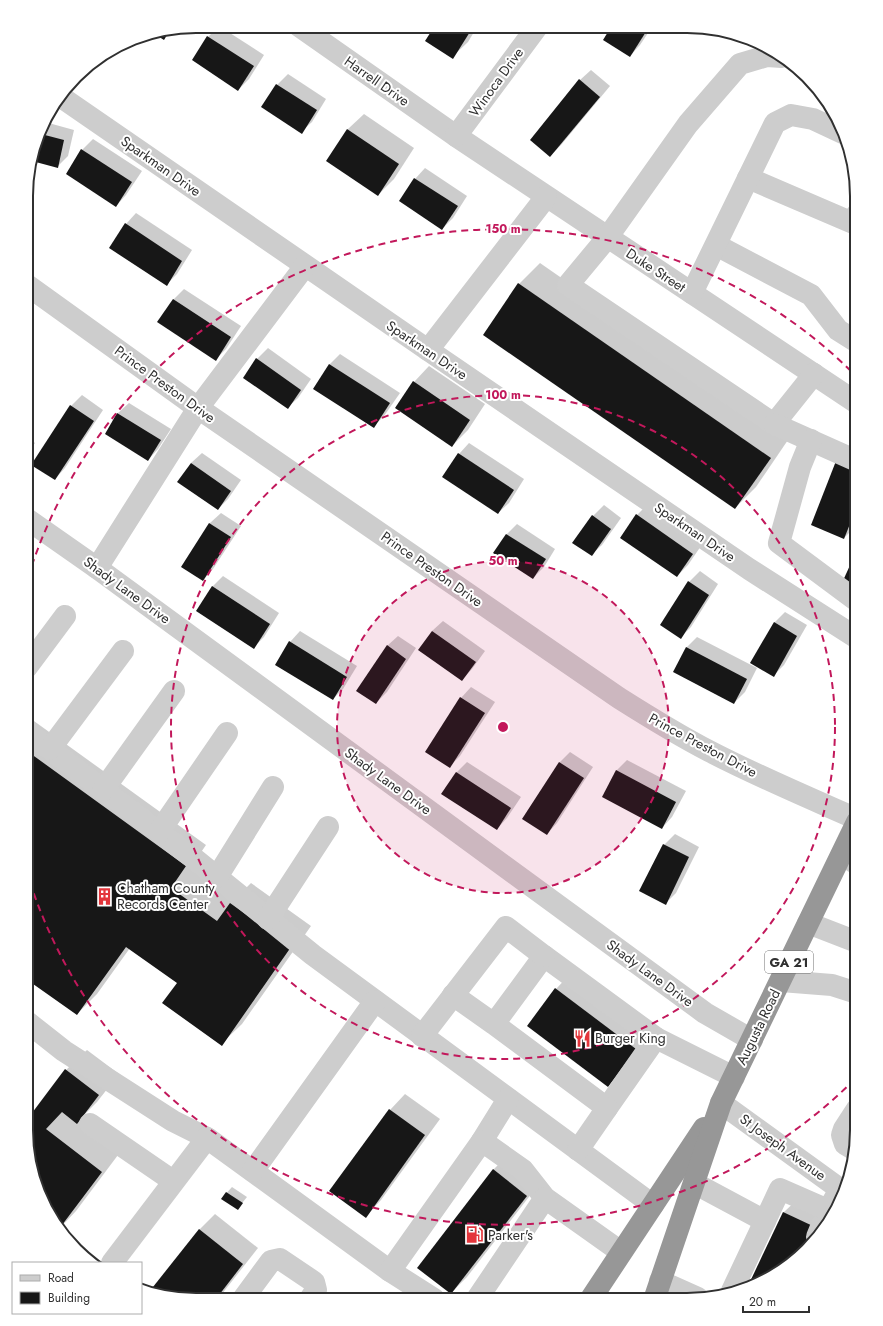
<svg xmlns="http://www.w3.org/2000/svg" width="883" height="1326" font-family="Jost,sans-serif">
<rect width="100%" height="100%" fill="#fff"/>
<g fill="#0003">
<path d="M219 26 264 55 249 79 238 90 193 60 208 37Z"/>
<path d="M435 27H477L468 42 452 57 426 41Z"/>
<path d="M613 27H652L640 45 630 56Z"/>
<path d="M591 70 610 86 561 145 550 156 580 80Z"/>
<path d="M288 74 326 99 312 122 301 132 263 107 277 85Z"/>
<path d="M364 114 414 148 394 179 378 195 327 161 348 129Z"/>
<path d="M45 122 74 130 68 156 57 167 32 160Z"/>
<path d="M93 139 142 171 126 195 116 206 67 174 82 150Z"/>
<path d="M425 168 467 196 453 218 442 229 415 179Z"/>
<path d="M136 213 192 250 177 274 166 285 126 224Z"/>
<path d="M540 263 790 437 756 487 735 508 519 284Z"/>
<path d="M184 289 241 326 226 349 216 359 173 300Z"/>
<path d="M268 348 311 379 298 398 287 408 244 378 257 359Z"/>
<path d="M340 354 400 393 384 416 373 427 314 388 330 364Z"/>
<path d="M429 366 485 404 468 430 452 446 414 382Z"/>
<path d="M82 395 103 410 65 468 55 479 33 464 71 406Z"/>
<path d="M129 403 171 429 158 449 148 460 106 433 118 413Z"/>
<path d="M27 437 35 443 27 454Z"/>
<path d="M469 443 524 479 509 503 498 513 444 477 459 454Z"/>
<path d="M853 445 857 447V525L844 538 837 461Z"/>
<path d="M202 453 241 480 228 499 218 509 191 463Z"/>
<path d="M648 504 703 543 688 565 677 576 621 537 637 515Z"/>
<path d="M604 505 621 518 602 545 591 555 574 542 593 516Z"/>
<path d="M221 513 241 526 213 569 203 580 182 566 210 523Z"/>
<path d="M517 524 555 549 544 567 533 578 495 553 507 534Z"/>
<path d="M700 571 718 584 691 627 681 637 689 582Z"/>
<path d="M223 576 279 613 264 637 254 647 212 587Z"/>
<path d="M785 612 807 625 784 665 773 676 774 623Z"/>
<path d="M443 621 485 651 472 669 462 680 432 631Z"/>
<path d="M300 631 357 666 343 689 333 699 290 642Z"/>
<path d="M398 636 416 648 387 692 376 703 387 646Z"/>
<path d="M697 637 757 668 745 692 734 703 686 648Z"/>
<path d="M471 687 495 702 460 756 449 767 461 698Z"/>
<path d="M27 716 206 845 191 867 235 899 251 883 311 926 242 1024 221 1044 178 983 130 948 97 994 77 1014 26 978Z"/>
<path d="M570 752 593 767 557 823 547 834 523 818 560 762Z"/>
<path d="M627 760 686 791 672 817 662 828 616 771Z"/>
<path d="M467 762 521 797 507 818 497 829 456 773Z"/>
<path d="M675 834 699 847 676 893 666 903 664 845Z"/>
<path d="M571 973 651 1033 624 1070 608 1086 556 989Z"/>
<path d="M87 1050 119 1074 97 1102 80 1119 121 1151 76 1211 59 1229 39 1195 26 1130 66 1070Z"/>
<path d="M405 1094 440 1119 381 1200 366 1216 390 1110Z"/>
<path d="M509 1154 542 1180 467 1277 451 1293 493 1170Z"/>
<path d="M232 1187 247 1197 238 1208 222 1198Z"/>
<path d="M800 1197 830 1211 819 1234 799 1258 748 1288 784 1212Z"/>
<path d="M215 1214 258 1248 218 1299H174L150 1292 200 1229Z"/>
</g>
<g fill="#171717">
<path d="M434 27H473L453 59 425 41Z"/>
<path d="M611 27H649L630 57 603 40Z"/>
<path d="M170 30 164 40 153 33 167 31Z"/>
<path d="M207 36 254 66 238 91 192 60Z"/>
<path d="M579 79 600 97 550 157 530 140Z"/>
<path d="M276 84 317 110 302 134 261 107Z"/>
<path d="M347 129 399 164 378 196 326 161Z"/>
<path d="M41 134 64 140 58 168 32 161Z"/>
<path d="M81 149 132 182 116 207 66 174Z"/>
<path d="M414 178 458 206 442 230 399 201Z"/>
<path d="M125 223 182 261 167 286 109 248Z"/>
<path d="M518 283 771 458 735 509 483 335Z"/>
<path d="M173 299 231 337 216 361 157 322Z"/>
<path d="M256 358 301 390 288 409 243 378Z"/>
<path d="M329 364 390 403 374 428 313 389Z"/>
<path d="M413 381 470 420 452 447 395 408Z"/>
<path d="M70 405 94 421 55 480 31 465Z"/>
<path d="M117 413 161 440 148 461 105 434Z"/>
<path d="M458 453 514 490 498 514 442 477Z"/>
<path d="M836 461 857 469V506L844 539 811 525Z"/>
<path d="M191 463 231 491 218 510 177 482Z"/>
<path d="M636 514 693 554 677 577 620 538Z"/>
<path d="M592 515 611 529 592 556 572 543Z"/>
<path d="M209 523 231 537 203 581 181 567Z"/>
<path d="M506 534 546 559 533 579 493 553Z"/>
<path d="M857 550V591L841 585Z"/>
<path d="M688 581 709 595 681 639 660 625Z"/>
<path d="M212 586 270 624 254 649 196 611Z"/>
<path d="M774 622 797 636 774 677 750 663Z"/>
<path d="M432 631 476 662 462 681 418 650Z"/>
<path d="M289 641 347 677 333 700 275 665Z"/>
<path d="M387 645 406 659 376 704 356 691Z"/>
<path d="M686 647 747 679 734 704 673 672Z"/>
<path d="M460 697 485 713 450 768 425 752Z"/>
<path d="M27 751 186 866 171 888 217 921 230 903 291 947 222 1046 162 1003 177 983 126 947 77 1015 26 979Z"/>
<path d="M559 762 584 778 547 835 522 819Z"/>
<path d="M616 770 676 802 662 829 602 797Z"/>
<path d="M456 772 511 808 497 830 441 794Z"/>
<path d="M663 844 689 857 666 905 639 891Z"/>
<path d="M555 988 636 1049 608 1087 527 1026Z"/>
<path d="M65 1069 99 1095 77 1124 62 1112 46 1129 102 1172 59 1229 39 1195 26 1130V1121Z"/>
<path d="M389 1109 425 1135 366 1218 329 1191Z"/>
<path d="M493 1169 527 1196 451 1294 417 1268Z"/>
<path d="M226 1192 243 1203 238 1210 221 1199Z"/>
<path d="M783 1212 815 1227 803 1253 799 1258 752 1287 747 1288Z"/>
<path d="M199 1229 243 1264 216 1299H174L149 1292Z"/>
</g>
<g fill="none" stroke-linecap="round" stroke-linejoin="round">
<g stroke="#cdcdcd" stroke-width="22">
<path d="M299 26 456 136 857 403"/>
<path d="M782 57 767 56 740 64 688 124 607 238 568 285 774 424 814 374"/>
<path d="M61 97 428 350 749 569 857 638"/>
<path d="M456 136 537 27"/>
<path d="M748 178 853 223 857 214"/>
<path d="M716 245 811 295 838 330 857 342"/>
<path d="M27 285 198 408 619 698C649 717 678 735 709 751 757 776 807 797 857 819"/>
<path d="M692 293 775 123 791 115 813 119 845 134"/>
<path d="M428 350 546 197"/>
<path d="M774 424 857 461"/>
<path d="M811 440 800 467 779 543 857 601"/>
<path d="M27 519 97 568 705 1013 752 1040"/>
<path d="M97 568 198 408 305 266"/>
<path d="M27 667 65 616"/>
<path d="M27 732 196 860 313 955 653 1205"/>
<path d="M50 749 123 651"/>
<path d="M103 790 174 691"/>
<path d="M159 832 227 733"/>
<path d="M842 854 857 864"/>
<path d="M217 877 273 787"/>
<path d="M268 919 328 827"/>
<path d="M808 923 857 942"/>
<path d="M781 981 832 985 857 993"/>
<path d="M453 995 494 1024 607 1108 656 1038 544 956 494 1024"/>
<path d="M26 1021 64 1051 173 1121 207 1138 390 1271"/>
<path d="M422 1036 506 927 544 956"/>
<path d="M656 1038 734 1077"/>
<path d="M721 1103 844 1192"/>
<path d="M90 1124 173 1181"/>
<path d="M482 1141 508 1099"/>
<path d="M578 1150 607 1108"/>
<path d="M855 1150 845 1144 842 1135 844 1129 857 1109"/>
<path d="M253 1171 375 1001"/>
<path d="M694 1183 765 1221"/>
<path d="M817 1237 828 1210 835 1198"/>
<path d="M112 1263 207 1138"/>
<path d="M660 1281 698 1298"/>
<path d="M732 1291 780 1189 828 1210"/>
<path d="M243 1299 271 1261 280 1259 314 1282 316 1290 310 1299"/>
<path d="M434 1299 390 1271 482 1141 523 1170 545 1198 621 1252"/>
<path d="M477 1299 545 1198"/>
</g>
<g stroke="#979797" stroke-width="22">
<path d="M590 1300 704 1128"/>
<path d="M654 1300 721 1103 857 822"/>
</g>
</g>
<circle cx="503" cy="727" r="166" fill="#c2185b" fill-opacity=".12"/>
<g fill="none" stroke="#c2185b" stroke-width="2" stroke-dasharray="7 5">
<circle cx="503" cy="727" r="166"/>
<circle cx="503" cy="727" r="332"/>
<path d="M855 1079A498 498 0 0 1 27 873M28 577A498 498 0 0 1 855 375"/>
</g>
<defs>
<symbol id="building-bare" viewBox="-9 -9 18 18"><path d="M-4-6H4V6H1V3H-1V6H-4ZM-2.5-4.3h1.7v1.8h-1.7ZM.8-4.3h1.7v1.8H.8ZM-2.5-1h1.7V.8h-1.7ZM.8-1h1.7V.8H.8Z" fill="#e3353b" stroke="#fff" stroke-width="2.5" paint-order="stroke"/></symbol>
<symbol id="restaurant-bare" viewBox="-9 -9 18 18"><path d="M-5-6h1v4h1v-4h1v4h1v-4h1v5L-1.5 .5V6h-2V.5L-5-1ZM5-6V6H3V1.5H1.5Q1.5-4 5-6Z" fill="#e3353b" stroke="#fff" stroke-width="2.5" paint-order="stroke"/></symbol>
<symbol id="fuel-bare" viewBox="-9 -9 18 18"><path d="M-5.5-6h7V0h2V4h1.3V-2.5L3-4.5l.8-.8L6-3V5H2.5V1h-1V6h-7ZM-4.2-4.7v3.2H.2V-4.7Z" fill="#e3353b" stroke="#fff" stroke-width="2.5" paint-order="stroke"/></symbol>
</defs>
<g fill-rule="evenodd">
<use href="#building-bare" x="92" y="884" width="25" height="25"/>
<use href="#restaurant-bare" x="570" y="1026" width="25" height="25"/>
<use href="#fuel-bare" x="462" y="1222" width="25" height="25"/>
</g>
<g text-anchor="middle" stroke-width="4" stroke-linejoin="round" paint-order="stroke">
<rect fill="#fff" stroke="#6e6e6e" stroke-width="1" x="765" y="951" width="48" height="22" rx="3"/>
<g font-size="13" font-weight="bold" fill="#303030">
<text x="789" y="967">GA 21</text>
</g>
<g font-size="14" fill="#303030" stroke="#fff">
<text transform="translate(377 81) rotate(35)" y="5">Harrell Drive</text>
<text transform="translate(496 82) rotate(-54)" y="5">Winoca Drive</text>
<text transform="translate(161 166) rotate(35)" y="5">Sparkman Drive</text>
<text transform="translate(656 270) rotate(33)" y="5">Duke Street</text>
<text transform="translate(427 350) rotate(34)" y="5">Sparkman Drive</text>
<text transform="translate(165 384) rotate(36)" y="5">Prince Preston Drive</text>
<text transform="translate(695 532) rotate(34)" y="5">Sparkman Drive</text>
<text transform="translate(432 569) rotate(35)" y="5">Prince Preston Drive</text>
<text transform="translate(127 590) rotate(36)" y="5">Shady Lane Drive</text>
<text transform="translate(703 745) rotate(28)" y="5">Prince Preston Drive</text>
<text transform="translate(388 781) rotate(36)" y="5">Shady Lane Drive</text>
<text transform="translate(650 973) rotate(36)" y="5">Shady Lane Drive</text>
<text transform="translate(758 1027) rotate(-64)" y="5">Augusta Road</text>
<text transform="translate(783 1147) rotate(36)" y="5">St Joseph Avenue</text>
</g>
<g font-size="14" fill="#303030" stroke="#fff" text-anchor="start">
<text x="117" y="893">Chatham County<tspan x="117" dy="16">Records Center</tspan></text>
<text x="595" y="1043">Burger King</text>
<text x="488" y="1240">Parker's</text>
</g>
</g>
<path d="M0 0H883V1326H0ZM196 33H687A163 163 0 0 1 850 196V1130A163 163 0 0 1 687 1293H196A163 163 0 0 1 33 1130V196A163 163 0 0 1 196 33Z" fill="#fff" fill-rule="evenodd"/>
<path fill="none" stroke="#303030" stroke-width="2" d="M196 33H687A163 163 0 0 1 850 196V1130A163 163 0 0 1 687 1293H196A163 163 0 0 1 33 1130V196A163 163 0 0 1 196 33Z"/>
<circle cx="503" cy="727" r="6" fill="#c2185b" stroke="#fff" stroke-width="2"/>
<g font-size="12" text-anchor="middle" font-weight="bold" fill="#c2185b" stroke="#fff" stroke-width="4" stroke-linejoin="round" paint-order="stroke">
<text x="503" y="233">150 m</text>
<text x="503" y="399">100 m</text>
<text x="503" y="565">50 m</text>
</g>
<rect x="12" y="1262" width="130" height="52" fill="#ffffff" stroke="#acacac"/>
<rect x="20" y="1275" width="20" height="6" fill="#cdcdcd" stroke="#acacac"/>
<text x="48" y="1282" font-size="12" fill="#303030">Road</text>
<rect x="20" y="1292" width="20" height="12" fill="#171717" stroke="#acacac"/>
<text x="48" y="1302" font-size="12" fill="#303030">Building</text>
<path d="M743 1306v6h66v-6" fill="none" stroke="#303030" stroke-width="2"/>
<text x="749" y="1306" font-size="12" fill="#303030" stroke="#ffffff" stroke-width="3" paint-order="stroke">20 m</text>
</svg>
